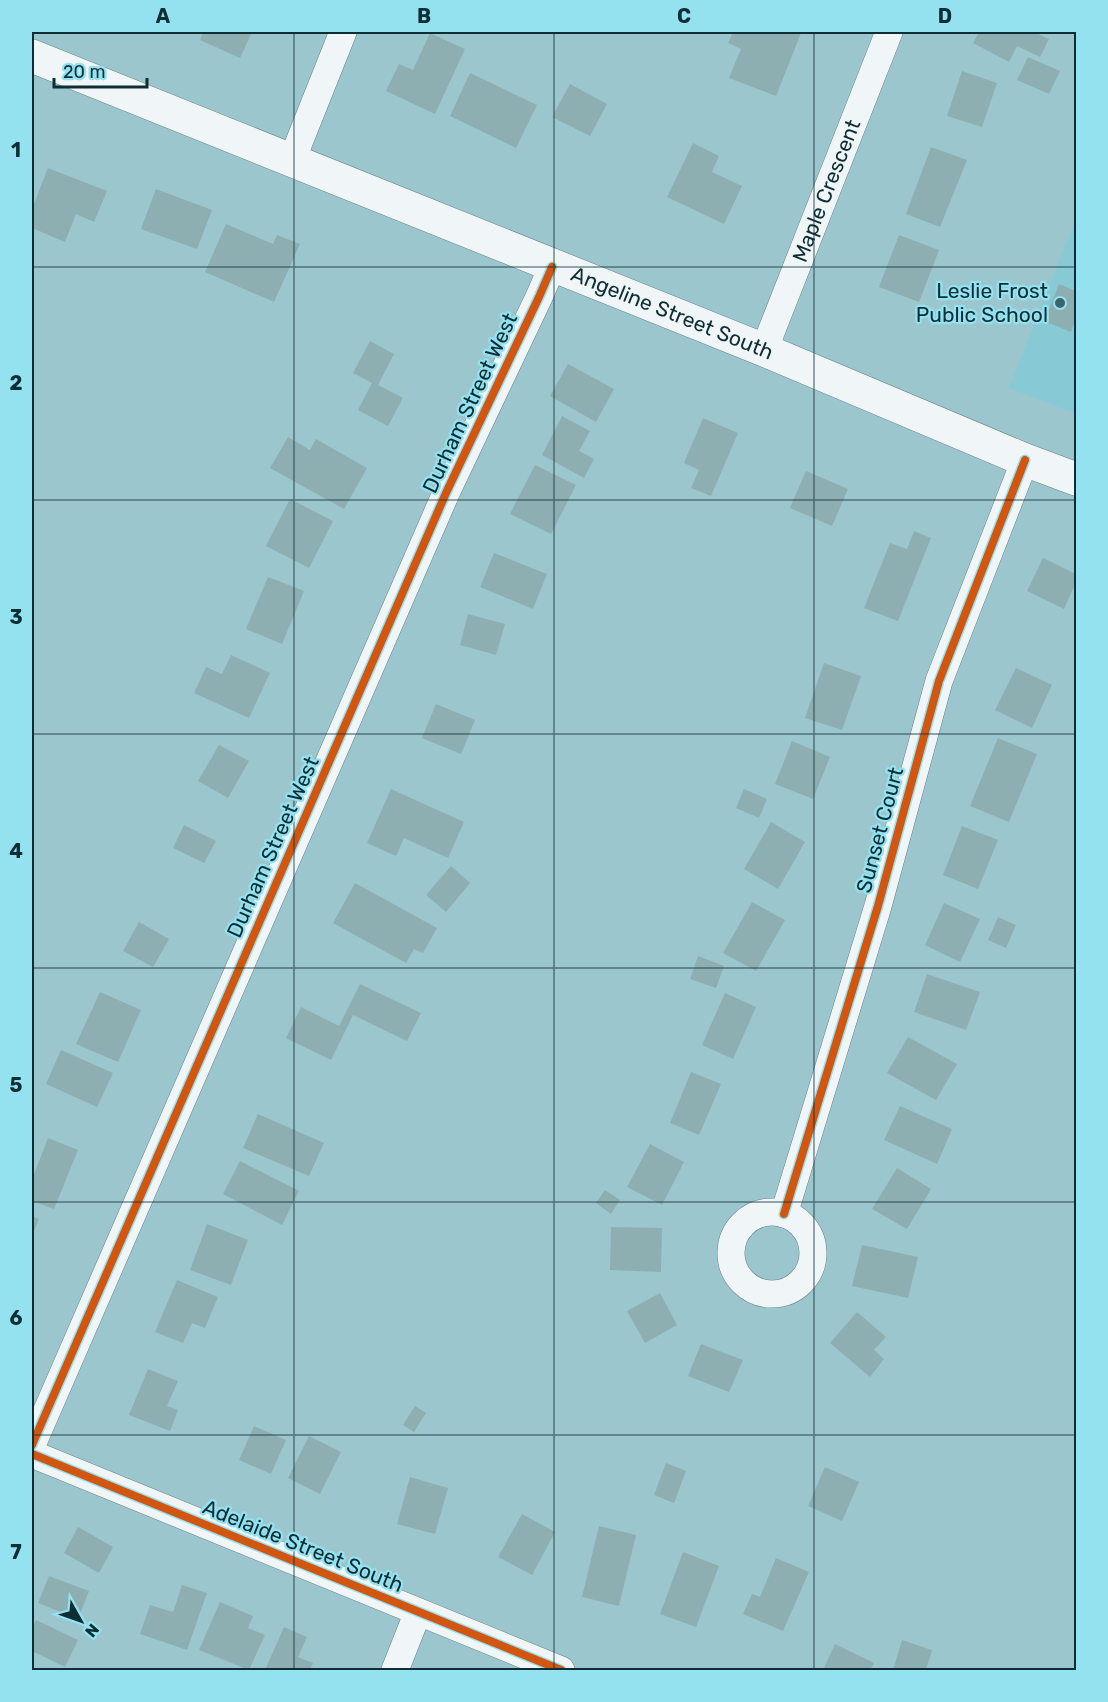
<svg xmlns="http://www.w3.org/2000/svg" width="1108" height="1702" font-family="Rubik,sans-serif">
<rect width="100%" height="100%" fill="#9cc6cd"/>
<path fill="#87cad6" d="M1076 218V414L1009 388Z"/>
<g fill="#8dafb2">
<path d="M203 32H252L240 58 200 40Z"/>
<path d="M733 32H797L801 33 776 96 729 78 741 49 728 43Z"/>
<path d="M979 32H1034L1049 39 1040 57 1017 46 1009 62 973 43Z"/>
<path d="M430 33 465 49 435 114 386 91 399 64 413 70Z"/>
<path d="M1028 57 1060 71 1049 94 1017 80Z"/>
<path d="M962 71 997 83 982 127 947 116Z"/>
<path d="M470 73 537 105 516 148 450 116Z"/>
<path d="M570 84 607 104 590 136 552 117Z"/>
<path d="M693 143 719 156 712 172 742 186 724 224 667 197Z"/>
<path d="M931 147 967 160 940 227 906 214Z"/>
<path d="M48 168 107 191 94 222 76 214 65 242 32 228V209Z"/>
<path d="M156 189 212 210 197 249 141 229Z"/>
<path d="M226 224 273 244 277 235 300 244 274 302 205 272Z"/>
<path d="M899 235 939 250 919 302 879 287Z"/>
<path d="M1059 284 1076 291V318L1071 332 1044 321Z"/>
<path d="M370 341 394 354 378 385 403 398 388 426 358 410 372 383 353 373Z"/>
<path d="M568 364 614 389 596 422 550 396Z"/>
<path d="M562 416 590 431 579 451 594 459 584 478 542 455Z"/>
<path d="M703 418 738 433 711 496 691 488 699 470 684 463Z"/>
<path d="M288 437 310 450 316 439 367 468 344 509 270 468Z"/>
<path d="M535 465 576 485 551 534 510 514Z"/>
<path d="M806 471 848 489 832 526 790 508Z"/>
<path d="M290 499 333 521 309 568 266 546Z"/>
<path d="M914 531 931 538 898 621 864 608 890 543 907 549Z"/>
<path d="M494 553 547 574 533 609 480 587Z"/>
<path d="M1043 558 1076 574V582L1064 609 1027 591Z"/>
<path d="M268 577 304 591 282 644 246 629Z"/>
<path d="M468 614 505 624 496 655 460 645Z"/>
<path d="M231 655 270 673 249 718 194 693 206 667 222 674Z"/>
<path d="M824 663 861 676 842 730 805 718Z"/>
<path d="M1016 668 1052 685 1032 728 995 710Z"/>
<path d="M436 704 475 720 461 754 422 738Z"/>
<path d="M998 738 1037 754 1009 822 970 806Z"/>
<path d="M792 741 830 757 813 799 775 784Z"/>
<path d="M219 745 249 761 228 798 198 781Z"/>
<path d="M391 789 464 822 448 858 404 838 396 856 367 843Z"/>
<path d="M744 789 767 799 759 818 736 808Z"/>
<path d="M771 822 805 842 778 889 744 869Z"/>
<path d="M184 825 216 841 204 863 173 848Z"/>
<path d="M962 826 998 840 978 889 943 875Z"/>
<path d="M451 866 470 883 446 912 426 895Z"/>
<path d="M355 883 437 928 423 953 414 949 406 963 333 923Z"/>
<path d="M752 902 785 920 756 971 723 953Z"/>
<path d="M944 903 980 919 960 962 925 945Z"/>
<path d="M998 917 1016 925 1006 948 988 940Z"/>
<path d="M139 922 169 939 153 967 123 951Z"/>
<path d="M698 956 724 966 716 988 690 979Z"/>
<path d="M927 974 980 992 966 1030 914 1012Z"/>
<path d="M360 984 421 1013 407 1041 353 1015 331 1060 286 1038 301 1007 339 1026Z"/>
<path d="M100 992 141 1010 118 1062 76 1044Z"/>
<path d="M725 993 756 1007 733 1059 702 1045Z"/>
<path d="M908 1037 957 1064 936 1100 887 1073Z"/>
<path d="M61 1050 113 1073 97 1107 46 1084Z"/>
<path d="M691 1072 721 1084 699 1135 670 1123Z"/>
<path d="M900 1106 952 1129 937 1164 884 1140Z"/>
<path d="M258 1114 324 1143 309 1176 243 1148Z"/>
<path d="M48 1138 78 1150 54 1209 32 1201V1180Z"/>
<path d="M650 1144 684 1162 662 1205 627 1187Z"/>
<path d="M240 1161 299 1191 282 1225 223 1194Z"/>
<path d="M897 1168 931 1189 907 1229 872 1209Z"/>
<path d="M605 1190 620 1200 611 1214 596 1203Z"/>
<path d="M32 1216 39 1219 32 1236Z"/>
<path d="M207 1224 248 1240 231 1285 190 1270Z"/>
<path d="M611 1227 662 1228 661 1272 610 1270Z"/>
<path d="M862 1245 918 1257 908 1298 852 1286Z"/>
<path d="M177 1280 218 1297 205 1328 192 1323 183 1343 155 1332Z"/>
<path d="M660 1293 677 1325 645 1343 627 1311Z"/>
<path d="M857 1312 886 1337 874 1350 884 1359 870 1377 830 1343Z"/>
<path d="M701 1344 743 1360 729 1392 688 1376Z"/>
<path d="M148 1369 178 1381 167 1406 178 1410 170 1431 129 1415Z"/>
<path d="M415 1406 426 1413 414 1432 403 1425Z"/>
<path d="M254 1426 286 1440 271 1474 239 1460Z"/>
<path d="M309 1436 341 1452 320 1494 288 1478Z"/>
<path d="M666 1463 686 1471 674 1503 654 1495Z"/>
<path d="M825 1467 859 1482 842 1521 808 1506Z"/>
<path d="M410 1477 448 1488 435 1534 397 1524Z"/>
<path d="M522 1514 555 1532 532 1575 498 1557Z"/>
<path d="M599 1526 636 1535 619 1606 582 1597Z"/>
<path d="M78 1527 113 1547 99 1573 64 1553Z"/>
<path d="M683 1552 719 1566 696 1627 660 1614Z"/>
<path d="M776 1558 809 1572 783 1631 743 1614 752 1594 760 1597Z"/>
<path d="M49 1576 89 1591 78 1619 38 1603Z"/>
<path d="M182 1585 207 1593 187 1650 140 1634 150 1605 173 1612Z"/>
<path d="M220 1602 253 1616 248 1628 265 1635 249 1670 199 1650Z"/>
<path d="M36 1620 78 1640 65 1667 32 1651V1629Z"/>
<path d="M284 1627 307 1637 298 1657 313 1663 310 1670H265Z"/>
<path d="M902 1640 932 1650 926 1670H893Z"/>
<path d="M835 1644 874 1663 870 1670H823Z"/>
</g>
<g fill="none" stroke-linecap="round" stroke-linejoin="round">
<defs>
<g id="street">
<path d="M292 160 343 32"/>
<path id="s1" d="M764 350 889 32"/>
<circle cx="772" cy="1253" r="41"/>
<path d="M784 1214 878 906 939 681 1025 460"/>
<path d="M32 1445 446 493 539 297 552 267"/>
<path d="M32 1454 561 1670"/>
<path d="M395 1670 418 1612"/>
</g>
<g id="secondary">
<path id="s2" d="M32 56 764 350 1025 460 1076 479"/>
</g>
</defs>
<use href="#street" stroke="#668489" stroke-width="28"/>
<use href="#secondary" stroke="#668489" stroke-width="34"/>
<use href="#street" stroke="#f0f6f8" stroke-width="27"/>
<use href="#secondary" stroke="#f0f6f8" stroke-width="33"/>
<defs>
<g id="cycleway">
<path d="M784 1214 878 906 939 681 1025 460"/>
<path d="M32 1445 446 493 539 297 552 267"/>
<path d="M32 1454 561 1670"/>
</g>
</defs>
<use href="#cycleway" stroke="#94e1f0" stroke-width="11"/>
<use href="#cycleway" stroke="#d25510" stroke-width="8"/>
</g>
<path fill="none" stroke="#0d2e34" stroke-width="1.5" stroke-opacity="0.55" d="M294 32V1670M554 32V1670M814 32V1670M32 267H1076M32 500H1076M32 734H1076M32 968H1076M32 1202H1076M32 1435H1076"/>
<circle fill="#3f636a" stroke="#94e1f0" stroke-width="2" cx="1060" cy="303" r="6"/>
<g text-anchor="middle" stroke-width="4.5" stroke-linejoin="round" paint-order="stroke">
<g font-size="21" fill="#0d2e34" stroke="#94e1f0">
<text dy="7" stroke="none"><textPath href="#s1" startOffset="171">Maple Crescent</textPath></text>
<text dy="7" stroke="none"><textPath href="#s2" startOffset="690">Angeline Street South</textPath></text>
<text transform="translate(470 403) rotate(-65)" y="7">Durham Street West</text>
<text transform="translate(880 830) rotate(-75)" y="7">Sunset Court</text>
<text transform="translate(273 847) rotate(-66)" y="7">Durham Street West</text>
<text transform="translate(303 1546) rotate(22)" y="7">Adelaide Street South</text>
</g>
<g font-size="21" fill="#0d2e34" stroke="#94e1f0" text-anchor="end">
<text x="1048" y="298">Leslie Frost<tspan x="1048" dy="24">Public School</tspan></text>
</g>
</g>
<rect width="1108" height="1702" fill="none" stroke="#94e1f0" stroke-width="66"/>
<g transform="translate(81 1621) rotate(130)" stroke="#94e1f0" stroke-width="4.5" paint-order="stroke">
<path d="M0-4.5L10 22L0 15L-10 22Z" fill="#0d2e34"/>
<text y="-9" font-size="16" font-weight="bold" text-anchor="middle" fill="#0d2e34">N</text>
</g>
<path d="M54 78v9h93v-9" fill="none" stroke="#0d2e34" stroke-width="3"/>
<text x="63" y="78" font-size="18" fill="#0d2e34" stroke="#94e1f0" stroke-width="4.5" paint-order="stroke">20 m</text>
<rect x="33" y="33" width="1042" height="1636" fill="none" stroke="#0d2e34" stroke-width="2"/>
<g font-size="20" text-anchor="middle" font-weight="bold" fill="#0d2e34">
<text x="163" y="23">A</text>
<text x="424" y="23">B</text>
<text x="684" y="23">C</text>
<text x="945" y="23">D</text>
<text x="16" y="157">1</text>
<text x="16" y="390">2</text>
<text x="16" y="624">3</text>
<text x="16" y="858">4</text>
<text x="16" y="1092">5</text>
<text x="16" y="1325">6</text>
<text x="16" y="1559">7</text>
</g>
</svg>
